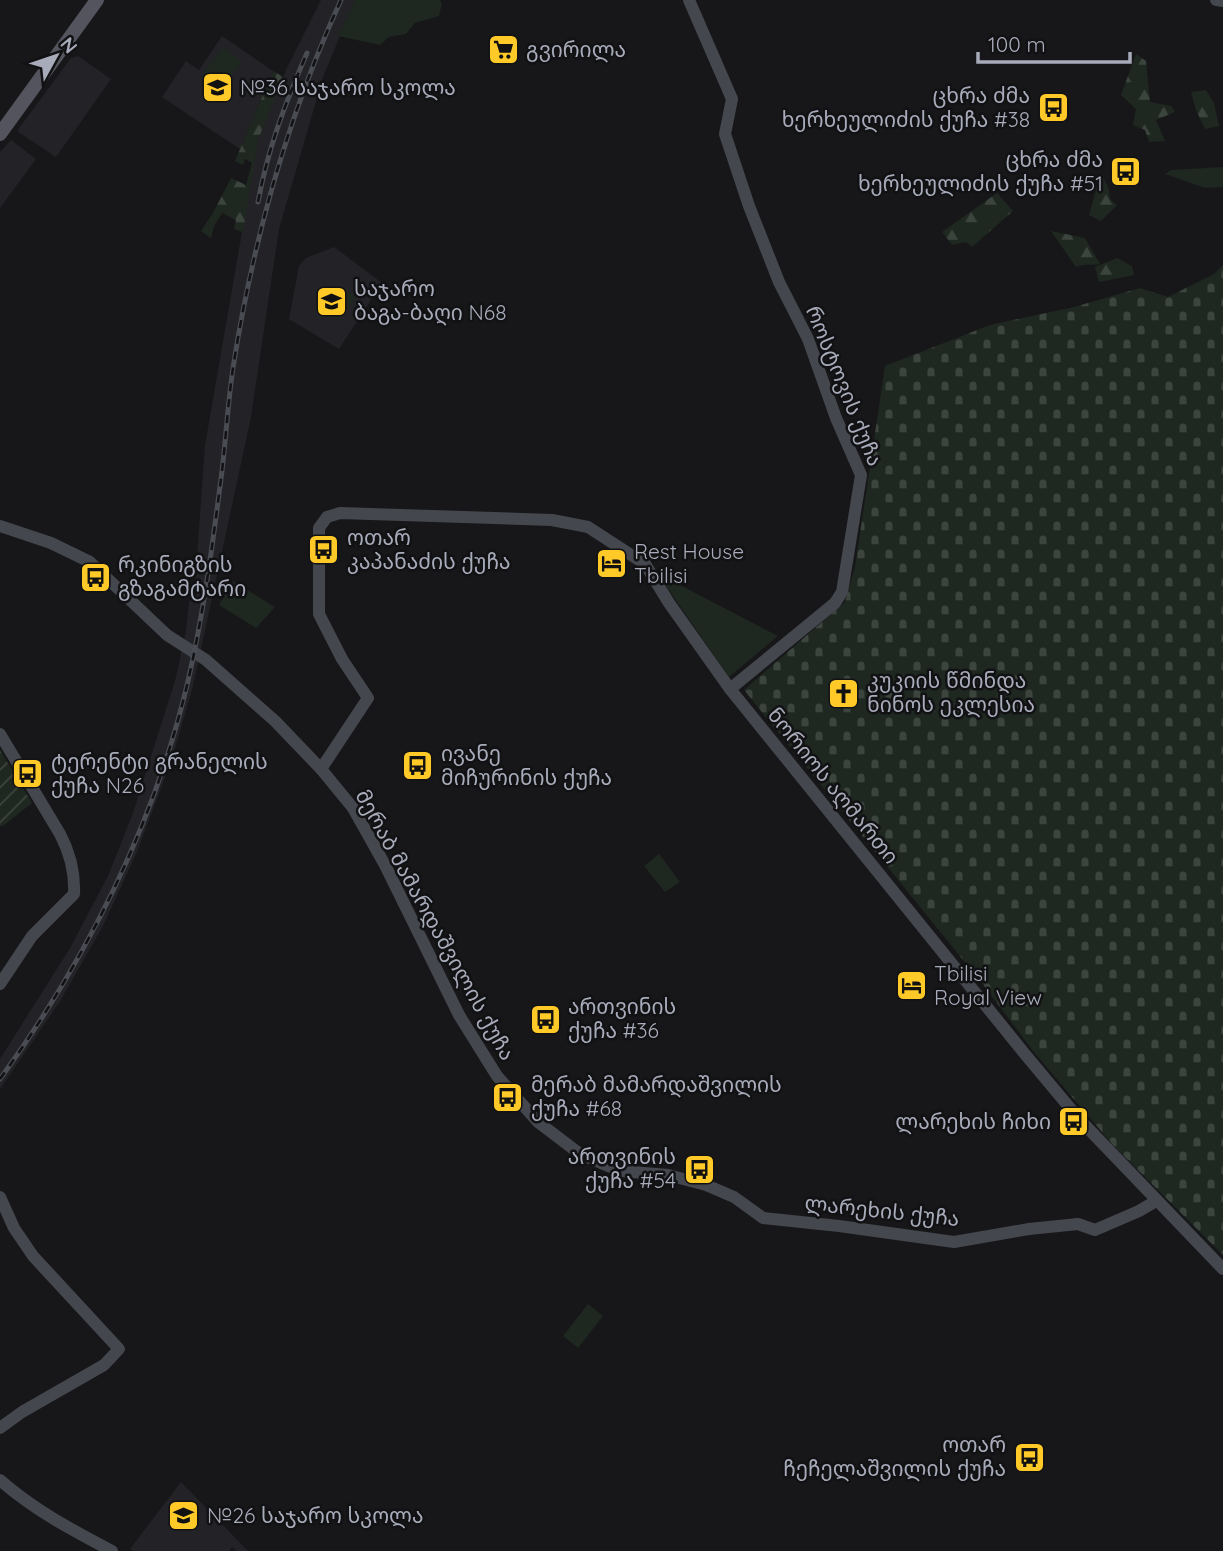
<svg xmlns="http://www.w3.org/2000/svg" width="1223" height="1551" font-family="Quicksand,'Noto Sans Georgian',sans-serif">
<defs>
<pattern id="forest-firs" width="22" height="20" patternUnits="userSpaceOnUse" patternTransform="scale(1.75)"><rect width="22" height="20" fill="#1e2720"/><path d="M5 1l3.5 6h-7zM16 11l3.5 6h-7z" fill="#3c443e"/></pattern>
<pattern id="cemetery-stones" width="16" height="16" patternUnits="userSpaceOnUse" patternTransform="scale(1.75)"><rect width="16" height="16" fill="#1e2720"/><path d="M2 7V4a2 2 0 0 1 4 0v3zM10 15v-3a2 2 0 0 1 4 0v3z" fill="#3c443e"/></pattern>
<pattern id="garden-furrows" width="10" height="10" patternUnits="userSpaceOnUse" patternTransform="scale(1.75)"><rect width="10" height="10" fill="#1e2720"/><path d="M-1 1l2-2M0 10L10 0M9 11l2-2" fill="none" stroke="#3c443e"/></pattern>
</defs>
<rect width="100%" height="100%" fill="#171719"/>
<g fill="#232226">
<path d="M321 0H355L323 77 279 229 251 417 193 686 172 759 137 852 103 926 59 1003 0 1089V1059L70 948 108 876 133 813 175 681 186 631 189 603 195 585 205 445 258 140 287 68Z"/>
<path d="M222 36 273 71 240 149 162 97 186 61 199 70Z"/>
<path d="M78 56 111 79 56 157 17 131 71 58Z"/>
<path d="M11 140 36 159 0 208V152Z"/>
<path d="M334 247 382 283 339 349 289 319 299 266 306 258Z"/>
<path d="M181 1482 248 1551H237L232 1547 229 1551H134L130 1549Z"/>
</g>
<g fill="url(#forest-firs)">
<path d="M1136 54 1146 61 1150 102 1171 106 1175 112 1156 120 1165 141 1149 142 1145 130 1133 125 1136 109 1121 95Z"/>
<path d="M273 71 284 77 258 140 243 232 234 229 236 220 222 213 214 226 211 238 201 231 213 213 231 178 246 185 252 163 245 159 243 165 235 161Z"/>
<path d="M1206 90 1214 103 1219 126 1205 129 1196 110 1191 92Z"/>
<path d="M1101 173 1109 189 1110 199 1117 205 1101 221 1089 215Z"/>
<path d="M997 193 1013 211 972 247 966 242 952 245 942 232Z"/>
<path d="M1051 231 1085 238 1100 264C1092 266 1085 263 1076 267Z"/>
<path d="M1117 258 1132 266 1134 275 1099 282 1095 267Z"/>
</g>
<path fill="url(#cemetery-stones)" d="M1223 265V1255L1113 1145 1033 1051 985 987 744 690 845 602 855 567 885 366 990 325 1074 307 1140 288 1168 297 1214 274Z"/>
<g fill="#1e2720">
<path d="M355 0H439L442 3 439 16 415 23 406 34 389 37 380 45 338 36Z"/>
<path d="M223 47 242 61 223 88 203 74Z"/>
<path d="M1223 167V187L1205 188 1165 174 1171 170Z"/>
<path d="M339 289 346 295 349 292 356 298 337 320 323 308Z"/>
<path d="M657 573 778 636 729 677Z"/>
<path d="M233 581 275 607 256 628 219 605Z"/>
<path d="M659 854 680 882 665 892 644 866Z"/>
<path d="M588 1304 603 1316 578 1348 563 1336Z"/>
</g>
<path fill="url(#garden-furrows)" d="M0 750 32 803 3 826H0Z"/>
<g fill="none" stroke-linecap="round" stroke-linejoin="round">
<g stroke="#45474e" stroke-width="12">
<path d="M689 0 732 99 725 134 749 206 779 282 808 339 836 418 861 475 842 592 835 603 730 689"/>
<path d="M1216 0 1223 1"/>
<path d="M0 526 51 543 90 562 167 635 206 660 275 721 321 769 353 808 385 865 459 1015 497 1076 538 1122 580 1154 620 1171 668 1175 706 1185 734 1197 763 1218 839 1226 954 1242 1029 1229 1078 1224 1095 1230 1139 1211 1156 1201"/>
<path d="M0 734 60 834C70 853 75 873 74 894L32 936 0 984"/>
<path d="M321 769 368 698 342 659 319 614V528L327 517 340 513 552 520 588 527 645 564 669 603 730 689 1024 1053 1080 1120 1223 1269"/>
<path d="M0 1197 14 1228 33 1256 119 1349 104 1365 22 1412 0 1428"/>
<path d="M0 1480C34 1510 72 1530 112 1551"/>
</g>
<path stroke="#53545d" stroke-width="14" d="M0 134 97 0"/>
<defs>
<g id="rail">
<path d="M258 202C268 148 285 104 307 53"/>
<path d="M0 1079C86 961 155 823 188 681 204 612 213 541 222 471 226 437 228 402 233 368 253 240 287 118 341 0"/>
</g>
</defs>
<use href="#rail" stroke="#4a4c53" stroke-width="5"/>
<use href="#rail" stroke="#121214" stroke-width="2.5" stroke-dasharray="8" stroke-linecap="butt"/>
</g>
<defs>
<symbol id="supermarket-square" viewBox="-11 -11 22 22"><rect x="-9" y="-9" width="18" height="18" rx="4" fill="#ffca28" stroke="#121214"/><path d="M-6-5.5h2.5l.6 2H6L4.5 2H-2.5L-4.4-4H-6ZM-1.5 3.2a1.3 1.3 0 1 0 .1 0ZM3 3.2a1.3 1.3 0 1 0 .1 0Z" fill="#111"/></symbol>
<symbol id="school-square" viewBox="-11 -11 22 22"><rect x="-9" y="-9" width="18" height="18" rx="4" fill="#ffca28" stroke="#121214"/><path d="M0-5L7-2L0 1L-7-2ZM-4 1L0 2.5L4 1V4Q0 6-4 4Z" fill="#111"/></symbol>
<symbol id="bus-square" viewBox="-11 -11 22 22"><rect x="-9" y="-9" width="18" height="18" rx="4" fill="#ffca28" stroke="#121214"/><path d="M-5-6H5V4H4V6H2V4H-2V6H-4V4H-5ZM-3.5-4V0h7V-4ZM-3.5 1.2v1.5H-2V1.2ZM2 1.2v1.5H3.5V1.2Z" fill="#111"/></symbol>
<symbol id="hotel-square" viewBox="-11 -11 22 22"><rect x="-9" y="-9" width="18" height="18" rx="4" fill="#ffca28" stroke="#121214"/><path d="M-6-4.5h1.5V1H6V5H4.5V3h-9V5H-6ZM-4 0a1.8 1.8 0 1 1 3.6 0ZM.5 0V-2.5h3Q6-2.5 6 0Z" fill="#111"/></symbol>
<symbol id="church-square" viewBox="-11 -11 22 22"><rect x="-9" y="-9" width="18" height="18" rx="4" fill="#ffca28" stroke="#121214"/><path d="M-1.2-6h2.4v3.5h3.3v2.4h-3.3V6h-2.4V-.1h-3.3v-2.4h3.3Z" fill="#111"/></symbol>
</defs>
<g fill-rule="evenodd">
<use href="#supermarket-square" x="486" y="32" width="35" height="35"/>
<use href="#school-square" x="200" y="70" width="35" height="35"/>
<use href="#bus-square" x="1036" y="90" width="35" height="35"/>
<use href="#bus-square" x="1108" y="154" width="35" height="35"/>
<use href="#school-square" x="314" y="284" width="35" height="35"/>
<use href="#bus-square" x="306" y="532" width="35" height="35"/>
<use href="#hotel-square" x="594" y="546" width="35" height="35"/>
<use href="#bus-square" x="78" y="560" width="35" height="35"/>
<use href="#church-square" x="826" y="676" width="35" height="35"/>
<use href="#bus-square" x="400" y="748" width="35" height="35"/>
<use href="#bus-square" x="10" y="756" width="35" height="35"/>
<use href="#hotel-square" x="894" y="968" width="35" height="35"/>
<use href="#bus-square" x="528" y="1002" width="35" height="35"/>
<use href="#bus-square" x="490" y="1080" width="35" height="35"/>
<use href="#bus-square" x="1056" y="1104" width="35" height="35"/>
<use href="#bus-square" x="682" y="1152" width="35" height="35"/>
<use href="#bus-square" x="1012" y="1440" width="35" height="35"/>
<use href="#school-square" x="166" y="1498" width="35" height="35"/>
</g>
<g text-anchor="middle" stroke-width="5" stroke-linejoin="round" paint-order="stroke">
<g font-size="21" fill="#a8acba" stroke="#121214" text-anchor="start">
<text x="526" y="57">გვირილა</text>
<text x="240" y="95">№36 საჯარო სკოლა</text>
<text x="1030" y="103" text-anchor="end">ცხრა ძმა<tspan x="1030" dy="24">ხერხეულიძის ქუჩა #38</tspan></text>
<text x="1103" y="167" text-anchor="end">ცხრა ძმა<tspan x="1103" dy="24">ხერხეულიძის ქუჩა #51</tspan></text>
<text x="354" y="296">საჯარო<tspan x="354" dy="24">ბაგა-ბაღი N68</tspan></text>
<text x="347" y="545">ოთარ<tspan x="347" dy="24">კაპანაძის ქუჩა</tspan></text>
<text x="634" y="559">Rest House<tspan x="634" dy="24">Tbilisi</tspan></text>
<text x="118" y="572">რკინიგზის<tspan x="118" dy="24">გზაგამტარი</tspan></text>
<text x="867" y="688">კუკიის წმინდა<tspan x="867" dy="24">ნინოს ეკლესია</tspan></text>
<text x="441" y="761">ივანე<tspan x="441" dy="24">მიჩურინის ქუჩა</tspan></text>
<text x="51" y="769">ტერენტი გრანელის<tspan x="51" dy="24">ქუჩა N26</tspan></text>
<text x="934" y="981">Tbilisi<tspan x="934" dy="24">Royal View</tspan></text>
<text x="568" y="1014">ართვინის<tspan x="568" dy="24">ქუჩა #36</tspan></text>
<text x="531" y="1092">მერაბ მამარდაშვილის<tspan x="531" dy="24">ქუჩა #68</tspan></text>
<text x="1051" y="1129" text-anchor="end">ლარეხის ჩიხი</text>
<text x="676" y="1164" text-anchor="end">ართვინის<tspan x="676" dy="24">ქუჩა #54</tspan></text>
<text x="1006" y="1452" text-anchor="end">ოთარ<tspan x="1006" dy="24">ჩეჩელაშვილის ქუჩა</tspan></text>
<text x="207" y="1523">№26 საჯარო სკოლა</text>
</g>
<g font-size="21" fill="#a8acba" stroke="#121214">
<text transform="translate(844 386) rotate(68)" y="7">როსტოვის ქუჩა</text>
<text transform="translate(833 786) rotate(51)" y="7">ნორიოს აღმართი</text>
<text transform="translate(435 925) rotate(61)" y="7">მერაბ მამარდაშვილის ქუჩა</text>
<text transform="translate(882 1211) rotate(6)" y="7">ლარეხის ქუჩა</text>
</g>
</g>
<g transform="translate(56 56) rotate(50)" stroke="#121214" stroke-width="5" paint-order="stroke">
<path d="M0-5L12 26L0 18L-12 26Z" fill="#a8acba"/>
<text y="-10" font-size="19" font-weight="bold" text-anchor="middle" fill="#a8acba">N</text>
</g>
<path d="M978 52v10h152v-10" fill="none" stroke="#a8acba" stroke-width="3.5"/>
<text x="988" y="52" font-size="21" fill="#a8acba" stroke="#121214" stroke-width="5" paint-order="stroke">100 m</text>
</svg>
